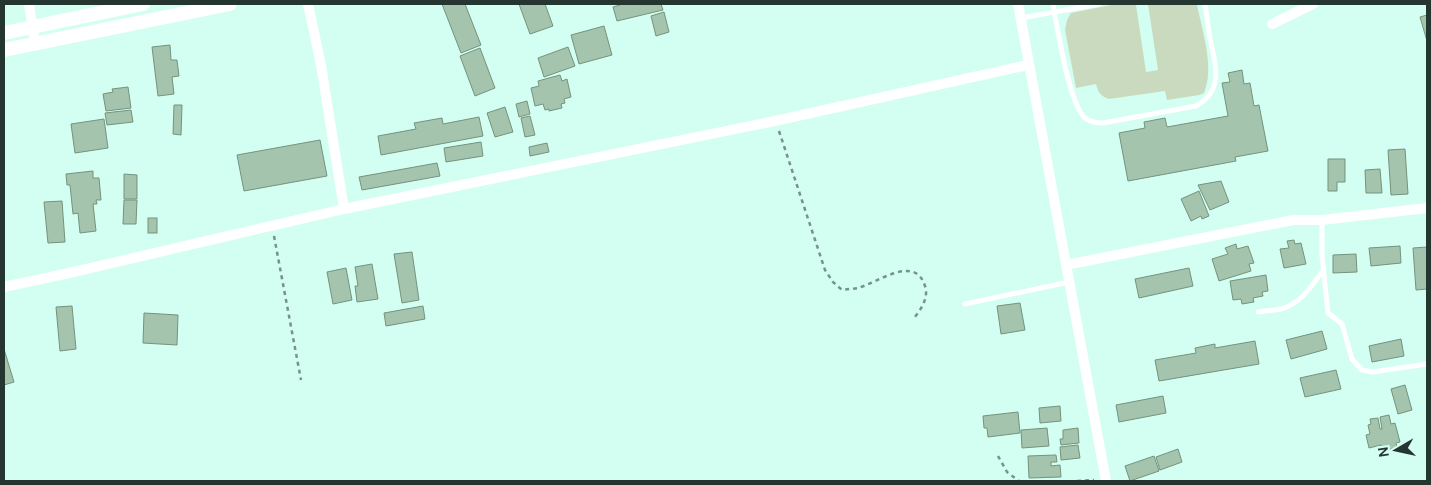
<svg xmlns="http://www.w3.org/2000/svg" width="1431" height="485" font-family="'DM Sans',sans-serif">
<rect width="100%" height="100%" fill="#d3fef2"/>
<path fill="#cadabf" d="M1116 4H1135L1136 5 1146 72 1158 70 1148 4H1197C1202 31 1215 67 1204 93L1199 95 1167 100 1165 91 1109 99C1101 96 1098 93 1096 84L1076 88 1065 30 1067 20 1071 13Z"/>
<g fill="#a4c4ae" stroke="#74937d">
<path d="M442 4H465L481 45 461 53Z"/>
<path d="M519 4H545L553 26 530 34Z"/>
<path d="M620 4H661L663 10 617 21 613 7 620 5Z"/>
<path d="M664 12 669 32 656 36 651 16Z"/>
<path d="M1427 15V41L1420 17Z"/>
<path d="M604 26 612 55 579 64 571 35Z"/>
<path d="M170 45 171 60H177L179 76 172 77 174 94 158 96 152 47Z"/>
<path d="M568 47 575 66 544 77 538 58Z"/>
<path d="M480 48 495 88 475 96 460 56Z"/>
<path d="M1242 70 1244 84 1250 83 1254 106 1259 105 1268 151 1235 157 1236 161 1128 181 1119 133 1145 128 1144 122 1165 118 1167 127 1228 116 1222 83 1230 82 1228 73Z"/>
<path d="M560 75 562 81 567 79 571 97 564 99 565 103 561 104 562 108 549 111V109L545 110 543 104 535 106 531 88 539 86 538 81Z"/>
<path d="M128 87 131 108 106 111 103 94 113 92 112 89Z"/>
<path d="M527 101 530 114 519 117 516 104Z"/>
<path d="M174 105H182L181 135 173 134Z"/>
<path d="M505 107 513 132 495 137 487 113Z"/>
<path d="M131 110 133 122 107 125 105 113Z"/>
<path d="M530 116 535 135 525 137 521 118Z"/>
<path d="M479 117 483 136 381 155 378 136 416 129 414 123 442 118 443 124Z"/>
<path d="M104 119 108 148 75 153 71 124Z"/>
<path d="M320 140 327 176 244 191 237 155Z"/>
<path d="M481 142 483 156 446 162 444 148Z"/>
<path d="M547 143 549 152 530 156 529 147Z"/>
<path d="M1405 149 1408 194 1391 195 1388 150Z"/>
<path d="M1328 159H1345V182H1337V191H1328Z"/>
<path d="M437 163 440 176 362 190 359 177Z"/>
<path d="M1380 169 1382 193H1366L1365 170Z"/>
<path d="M93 171V178H99L101 200H96L97 204H93L96 231 80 233 78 213 73 214 70 185H67L66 174Z"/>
<path d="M124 174 137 175V199H124Z"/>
<path d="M1221 181 1229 202 1210 210 1198 185Z"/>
<path d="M1199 191 1209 216 1202 219 1201 216 1191 221 1181 199Z"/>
<path d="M124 200H137L136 224H123Z"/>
<path d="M62 201 65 242 48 243 44 202Z"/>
<rect x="148" y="218" width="9" height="15"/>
<path d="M1294 240 1295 244 1301 243 1306 264 1284 268 1280 249 1289 248 1287 241Z"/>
<path d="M1236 244 1237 249 1248 246 1254 263 1249 264 1251 271 1219 281 1212 259 1228 254 1225 248Z"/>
<path d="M1400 246 1401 263 1371 266 1369 248Z"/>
<path d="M1427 247V289L1416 290 1413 248Z"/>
<path d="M412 252 419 300 402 303 394 254Z"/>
<path d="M1356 254 1357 272 1333 273V255Z"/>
<path d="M372 264 378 299 357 302 355 286H358L355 267Z"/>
<path d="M346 268 352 300 333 304 327 272Z"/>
<path d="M1189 268 1193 286 1139 298 1135 279Z"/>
<path d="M1266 275 1268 291 1262 292 1263 296 1253 298 1254 302 1242 304 1241 299 1233 300 1230 281Z"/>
<path d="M1020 303 1025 330 1001 334 997 306Z"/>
<path d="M72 306 76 349 60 351 56 307Z"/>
<path d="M423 306 425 319 386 326 384 313Z"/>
<path d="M144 313 178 315 177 345 143 343Z"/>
<path d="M1322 331 1327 349 1291 359 1286 340Z"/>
<path d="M1401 339 1404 356 1372 362 1369 346Z"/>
<path d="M1255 341 1259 364 1159 381 1155 360 1196 353 1195 348 1215 344V348Z"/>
<path d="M4 349 14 382 4 385Z"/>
<path d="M1336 370 1341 389 1305 397 1300 378Z"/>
<path d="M1405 385 1412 410 1398 414 1391 389Z"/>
<path d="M1163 396 1166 413 1119 422 1116 405Z"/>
<path d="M1060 406 1061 421 1040 423 1039 408Z"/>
<path d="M1018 412 1020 433 988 437 987 428H984L983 416Z"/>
<path d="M1389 415 1391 424 1395 423 1400 442 1396 443 1397 448 1383 451 1381 445 1369 448 1366 435 1370 434 1368 425 1371 424 1370 419 1378 418 1380 429H1382L1380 417Z"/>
<path d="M1047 428 1049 446 1022 448 1021 430Z"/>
<path d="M1078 428 1079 443 1061 445 1060 439H1063V430Z"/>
<path d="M1078 445 1080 458 1061 460 1060 447Z"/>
<path d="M1178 449 1182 462 1160 470 1156 457Z"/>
<path d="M1056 455 1057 462H1051V466L1060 465 1061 477 1029 478 1028 456Z"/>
<path d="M1154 456 1159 471 1130 481 1125 466Z"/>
</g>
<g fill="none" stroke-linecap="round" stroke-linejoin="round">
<g stroke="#76938b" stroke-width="2.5" stroke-dasharray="4 4" stroke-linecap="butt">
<path d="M779 131 825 270 833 282 842 290C848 289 853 289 858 288 879 282 915 254 925 286 929 297 921 310 914 318"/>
<path d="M274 236 301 380"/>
<path d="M998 456 1007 472 1019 481"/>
<path d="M1077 481 1094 480"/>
</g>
<g stroke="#fff" stroke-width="5">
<path d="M1053 4C1057 27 1069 104 1085 118 1090 122 1097 123 1103 123L1196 106C1224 91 1216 65 1210 39 1208 27 1207 16 1205 4"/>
<path d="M1021 18 1099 4"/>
<path d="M1322 220V256L1328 313 1342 324 1352 359 1362 370 1373 372 1427 364"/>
<path d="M965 304 1069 282"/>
<path d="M1258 312C1266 311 1274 310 1281 309 1301 304 1313 284 1324 269"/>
</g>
<g stroke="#fff" stroke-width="10">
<path d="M29 4 35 44"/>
<path d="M308 4 321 65 344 209"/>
<path d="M1018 4 1106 481"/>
<path d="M1272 24 1313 4"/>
<path d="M1066 265 1293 220H1322L1427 208"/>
<path d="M4 287 69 273 344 209 775 121 1028 65"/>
</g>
<g stroke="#fff" stroke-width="14">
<path d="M4 33 143 4"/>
<path d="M4 50 230 4"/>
</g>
</g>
<rect width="1431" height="485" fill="none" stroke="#253631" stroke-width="10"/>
<g transform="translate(1396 450) rotate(261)" stroke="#d3fef2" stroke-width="4" paint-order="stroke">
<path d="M0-4L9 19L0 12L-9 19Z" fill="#253631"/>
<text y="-8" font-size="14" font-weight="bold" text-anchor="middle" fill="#253631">N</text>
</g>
</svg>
